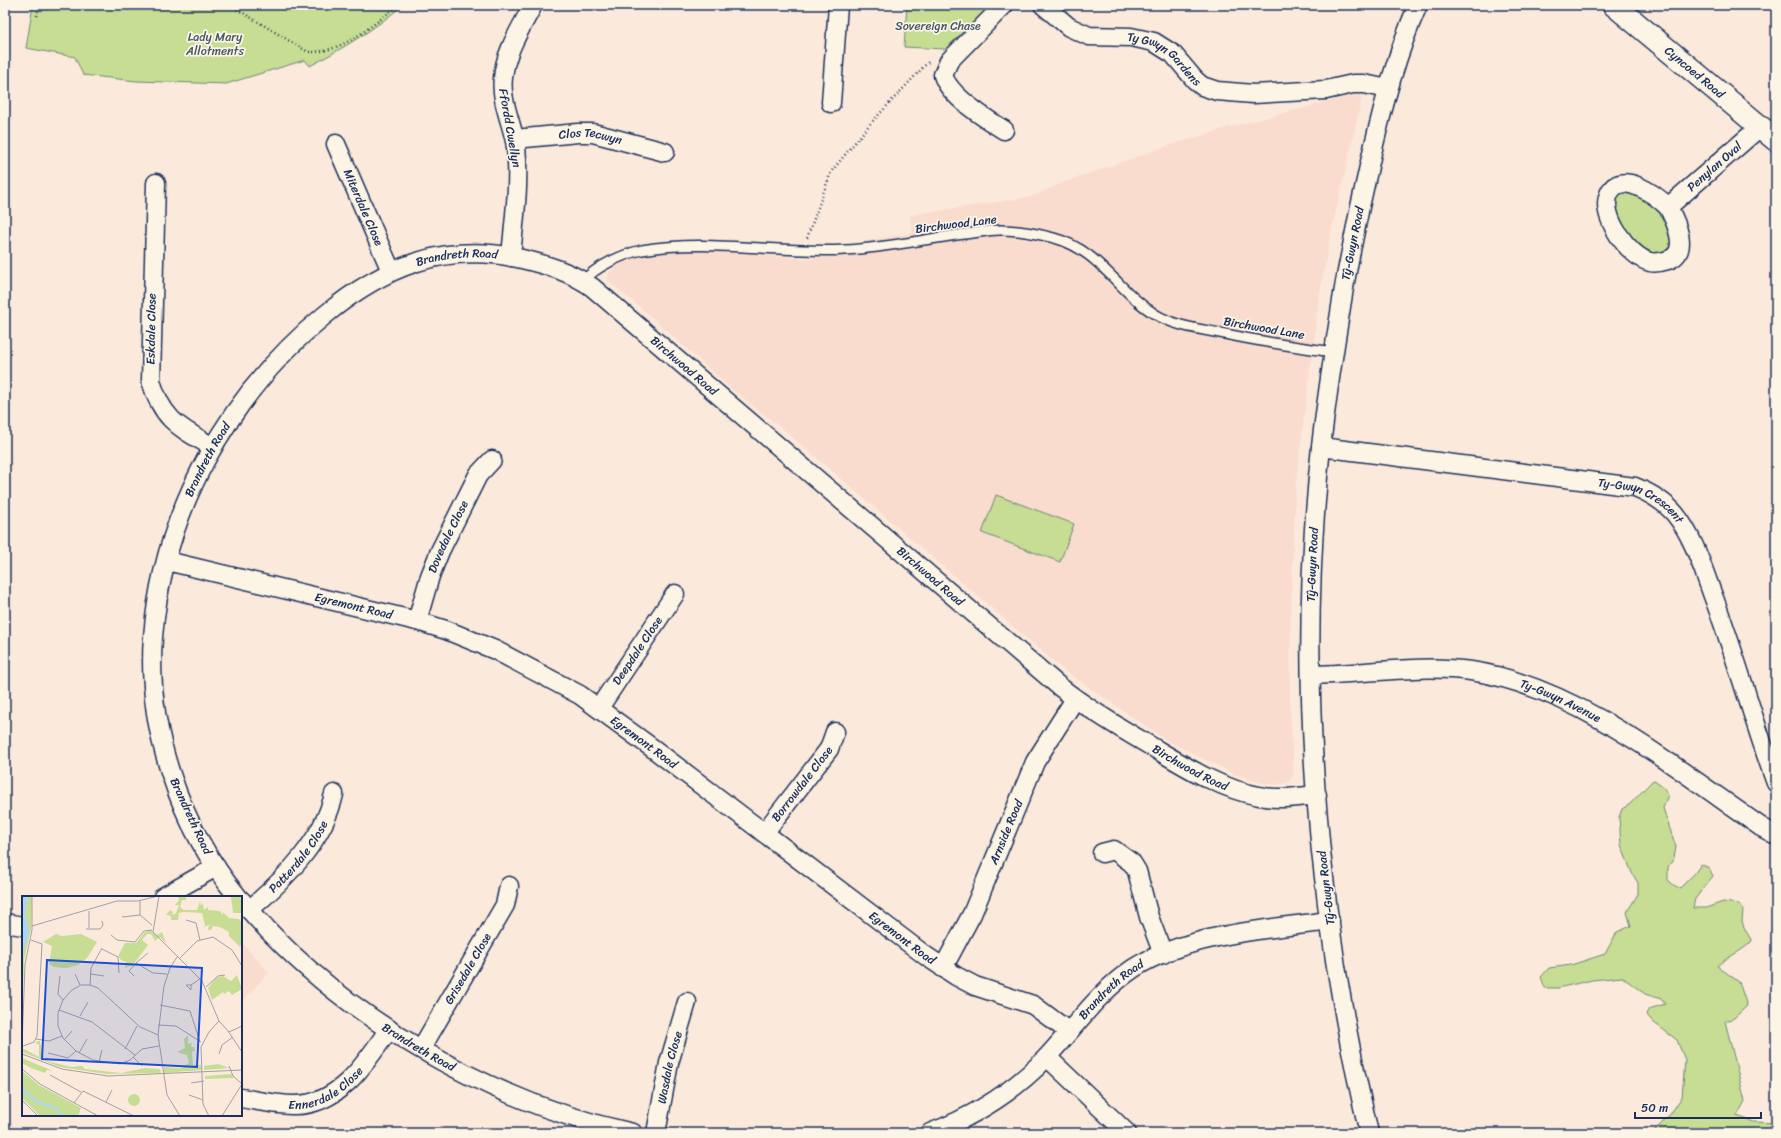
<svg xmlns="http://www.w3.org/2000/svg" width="1781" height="1138" font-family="Sriracha,sans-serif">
<rect width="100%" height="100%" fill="#fbeadb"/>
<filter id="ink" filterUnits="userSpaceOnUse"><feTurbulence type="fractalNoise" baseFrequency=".025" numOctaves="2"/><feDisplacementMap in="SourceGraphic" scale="8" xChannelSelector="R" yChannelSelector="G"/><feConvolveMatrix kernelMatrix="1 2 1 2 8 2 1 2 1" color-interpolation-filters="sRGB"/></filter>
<g filter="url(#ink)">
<g fill="#fadccf">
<path d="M1354 95H1360L1362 99 1332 229 1319 299 1296 483 1291 606 1290 707 1294 772 1292 778 1289 782 1276 785 1261 783 1236 775 1166 740 1065 671 784 430 728 386 648 314 608 281V275L613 268 624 259 660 252 695 250 802 258 864 255 863 241 912 233 910 215 1030 197 1064 182 1170 145 1233 126Z"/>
<path d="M241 942 269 972 241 1003Z"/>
</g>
<g fill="#c6dd93" stroke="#708678">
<path d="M33 5H403C374 30 343 48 310 66L305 60 226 84 136 81 83 75 75 57 26 48Z"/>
<path d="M907 5H993L945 49 904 47Z"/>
<path d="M1625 191C1644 197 1663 208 1670 228 1672 234 1672 241 1672 247L1661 256 1644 252 1627 235 1617 214 1615 198 1619 194Z"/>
<path d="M996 495 1074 524 1060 562 982 533Z"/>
<path d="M1653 780 1664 788 1668 795 1663 808 1676 847 1674 858 1668 867V880L1675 886 1680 888 1695 873 1701 864 1709 868 1713 876 1695 899 1693 908H1706L1723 902 1739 904 1743 910 1742 921 1744 928 1752 941C1742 952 1728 956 1717 966L1739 982 1747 1006 1734 1018 1725 1021 1745 1101 1737 1116 1754 1122 1776 1123V1133H1652L1669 1116 1682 1097 1685 1060 1677 1040 1653 1022 1646 1014 1649 1009 1665 1004 1661 999 1645 994 1622 977 1592 980 1558 988H1545L1541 977 1549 968 1571 965 1605 954 1617 932 1631 926 1627 912 1638 894V883L1632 873 1621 845 1619 817 1622 809 1630 804Z"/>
</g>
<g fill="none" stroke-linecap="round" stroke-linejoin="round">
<defs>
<path id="service" d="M583 281C597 266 623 254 642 250 709 238 778 254 845 250 885 248 925 239 964 234 977 233 991 229 1003 230 1021 230 1038 234 1054 238 1100 250 1118 292 1155 314 1174 326 1199 329 1220 333 1258 341 1296 347 1334 352"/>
<g id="minor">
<path id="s1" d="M1043 5 1069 27 1089 36 1131 37 1154 42 1173 54 1195 80 1202 86 1217 91 1253 94 1326 90 1353 84H1364L1388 89"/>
<path d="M831 103 838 5"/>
<path d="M1004 130C986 119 949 96 943 75L949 61 1004 5"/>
<path id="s2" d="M515 139 578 133H593L665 152"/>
<path id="s3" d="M336 144 391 271"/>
<path d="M156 183 151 381C163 421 179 427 213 447"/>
<path id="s4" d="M1668 207C1675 220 1691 253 1668 260 1662 262 1656 263 1650 262 1629 257 1599 215 1609 194 1620 168 1657 196 1668 207L1761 126"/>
<path d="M511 257C514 220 520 184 516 147 513 125 500 101 503 78 505 52 521 28 533 5"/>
<path id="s5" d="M1321 447 1635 487C1650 493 1664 501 1675 514 1693 536 1702 566 1712 593 1736 655 1753 720 1776 783"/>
<path id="s6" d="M167 561 417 621 446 630 495 650 580 695 655 750 926 956 956 976 975 986 1033 1005 1068 1031"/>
<path id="s7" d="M417 621 430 576 440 551 478 475 492 460"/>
<path id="s8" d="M1311 675C1363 674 1420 664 1471 671 1575 686 1677 769 1761 827L1776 835"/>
<path id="s9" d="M599 708 675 594"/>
<path id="s10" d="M764 833 829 749 835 732"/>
<path d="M1102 853 1114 850 1132 863 1137 871 1149 917 1163 954"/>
<path d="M163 897 216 867"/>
<path id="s11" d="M238 897C180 827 146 728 153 637 163 511 228 395 325 315 383 267 445 241 522 259 547 265 571 272 592 287L1060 687C1088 709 1118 727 1149 745 1183 765 1220 789 1259 796 1278 800 1298 797 1317 795"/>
<path id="s12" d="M241 900C337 1015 488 1102 633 1133"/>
<path id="s13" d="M249 910C284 880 324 840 334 794"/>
<path d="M5 923 23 926"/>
<path id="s14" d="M943 968 972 914 1035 762 1075 699"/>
<path id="s15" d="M421 1049 505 905 509 886"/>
<path d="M1047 1057 1127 1133"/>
<path id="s16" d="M241 1098C259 1101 277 1105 295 1105 340 1105 367 1061 389 1029"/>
<path id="s17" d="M656 1133 669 1063 687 1002"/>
<path id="s18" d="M930 1133C973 1117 1014 1091 1046 1058 1075 1027 1098 992 1134 968 1187 934 1268 929 1330 921"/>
<path id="s19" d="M1369 1133C1316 910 1296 676 1321 447 1327 392 1336 337 1345 282 1353 239 1362 196 1372 153 1384 102 1397 53 1418 5"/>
</g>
<g id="tertiary">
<path id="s20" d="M1614 5 1776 140"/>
</g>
</defs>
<use href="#service" stroke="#1b2f5e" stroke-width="12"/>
<use href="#minor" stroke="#1b2f5e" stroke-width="21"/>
<use href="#tertiary" stroke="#1b2f5e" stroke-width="25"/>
<g stroke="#1b2f5e" stroke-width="2.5" stroke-dasharray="1 3" stroke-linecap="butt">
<path d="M230 5 308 52C343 53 372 26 398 5"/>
<path d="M37 16 39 5"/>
<path d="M807 238 831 172 870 124 930 60"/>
</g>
<use href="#service" stroke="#fcf5e5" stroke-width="9"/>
<use href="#minor" stroke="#fcf5e5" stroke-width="18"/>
<use href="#tertiary" stroke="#fcf5e5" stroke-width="22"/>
</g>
</g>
<g text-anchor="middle" stroke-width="3.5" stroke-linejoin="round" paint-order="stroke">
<g font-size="12" fill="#465a6b" stroke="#fcf5e5">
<text x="938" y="30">Sovereign Chase</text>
<text x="215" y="41">Lady Mary<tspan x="215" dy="14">Allotments</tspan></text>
</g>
<g font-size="12" fill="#1b2f5e" stroke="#fcf5e5">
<text dy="4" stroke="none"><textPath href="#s1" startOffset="139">Ty Gwyn Gardens</textPath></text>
<text dy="4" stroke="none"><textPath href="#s20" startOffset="105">Cyncoed Road</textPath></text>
<text transform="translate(510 128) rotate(80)" y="4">Ffordd Cwellyn</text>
<text dy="4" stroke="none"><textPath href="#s2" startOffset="76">Clos Tecwyn</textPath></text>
<text dy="4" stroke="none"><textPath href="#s4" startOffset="297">Penylan Oval</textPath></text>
<text dy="4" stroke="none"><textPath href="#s3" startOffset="69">Miterdale Close</textPath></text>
<text transform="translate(956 224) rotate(-7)" y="4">Birchwood Lane</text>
<text dy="4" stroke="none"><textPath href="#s19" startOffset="897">Tŷ-Gwyn Road</textPath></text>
<text dy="4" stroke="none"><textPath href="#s11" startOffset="802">Brandreth Road</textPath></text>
<text transform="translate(1264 328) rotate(10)" y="4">Birchwood Lane</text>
<text transform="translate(151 329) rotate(-89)" y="4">Eskdale Close</text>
<text dy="4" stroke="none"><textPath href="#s11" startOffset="1065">Birchwood Road</textPath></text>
<text dy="4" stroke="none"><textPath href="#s11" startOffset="467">Brandreth Road</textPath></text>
<text dy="4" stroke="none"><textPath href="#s5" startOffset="327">Ty-Gwyn Crescent</textPath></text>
<text dy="4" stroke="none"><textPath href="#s7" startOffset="90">Dovedale Close</textPath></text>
<text dy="4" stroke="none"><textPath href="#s19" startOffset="573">Tŷ-Gwyn Road</textPath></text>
<text dy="4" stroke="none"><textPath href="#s11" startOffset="1389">Birchwood Road</textPath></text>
<text dy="4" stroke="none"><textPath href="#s6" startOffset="192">Egremont Road</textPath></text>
<text dy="4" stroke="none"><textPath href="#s9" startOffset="69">Deepdale Close</textPath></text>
<text dy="4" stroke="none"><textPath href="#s8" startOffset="255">Ty-Gwyn Avenue</textPath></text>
<text dy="4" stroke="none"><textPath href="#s6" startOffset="516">Egremont Road</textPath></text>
<text dy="4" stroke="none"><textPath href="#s11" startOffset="1713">Birchwood Road</textPath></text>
<text dy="4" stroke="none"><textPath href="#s10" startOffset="62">Borrowdale Close</textPath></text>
<text transform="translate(191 816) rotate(65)" y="4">Brandreth Road</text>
<text dy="4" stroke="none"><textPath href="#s14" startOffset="150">Arnside Road</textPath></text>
<text dy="4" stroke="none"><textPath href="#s13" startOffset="73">Patterdale Close</textPath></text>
<text transform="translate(1326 888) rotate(-97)" y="4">Tŷ-Gwyn Road</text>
<text dy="4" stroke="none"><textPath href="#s6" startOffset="840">Egremont Road</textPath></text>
<text dy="4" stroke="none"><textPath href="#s15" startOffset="93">Grisedale Close</textPath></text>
<text dy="4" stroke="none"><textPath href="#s18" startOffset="234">Brandreth Road</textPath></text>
<text dy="4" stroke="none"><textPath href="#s12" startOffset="232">Brandreth Road</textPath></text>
<text dy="4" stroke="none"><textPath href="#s17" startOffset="67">Wasdale Close</textPath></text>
<text dy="4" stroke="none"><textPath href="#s16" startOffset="90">Ennerdale Close</textPath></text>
</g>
</g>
<g transform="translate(22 896)">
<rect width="220" height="220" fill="#fbeadb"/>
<path d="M0 0H9L10 3 9 33 2 64 0 146ZM156 0H164V4H160L158 11 162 14H175L178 5 179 10 180 8H188H181L182 14 186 11V14L198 15 201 19V16L207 22 217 23 220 26V50V46L218 51 207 40V36L198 31 191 30 189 34H186L187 29 181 31 183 29 180 17 162 16 157 17 156 24H149V20L144 19 148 14 151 16 150 19 154 17 157 9H153L157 4ZM220 0 216 1 220 2V17H211L209 1 203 0ZM129 34 135 39 140 36 144 47 138 41 133 45 129 38H125L120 44 126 49 111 69 103 72 104 66 99 64 96 60 103 47H114L123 36ZM34 38 40 40 59 38 75 46 65 62 56 69 44 72 32 71 27 68 30 50 21 46ZM215 79 220 93 210 99 207 95 202 98 201 96 190 104 186 92 194 82 201 80 209 85ZM166 139V148L170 147 169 151H172L173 154 170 156 171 169H179V174L142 177V171L159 172 167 167 165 159 155 156 163 152 162 143ZM16 145H18L21 164 49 171 60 170 63 173 99 177 123 172 138 173 139 177 84 178 38 171 0 156 1 153 4 154 17 161V149L13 147ZM0 162 31 175 37 176 25 174 23 177 9 172 0 167ZM196 168 207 172 182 174V170ZM0 175 17 189 59 212 56 220H18L0 202ZM209 178 212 182 183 183V180ZM106 204a6 6 0 1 1 12 0a6 6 0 1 1-12 0Z" fill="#c6dd93"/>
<path d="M0 0 6 1 3 18 7 36 0 61Z" fill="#add5f7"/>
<path fill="none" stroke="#add5f7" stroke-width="2" d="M0 193 15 206 34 212 40 220"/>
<path fill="none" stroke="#a19fa9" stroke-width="1" d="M137 0 131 36 180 85 197 125 207 136M118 5V19L130 29M67 15V32M100 21 118 19M164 24 174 27 178 44M10 30 95 5H116L136 0M64 33H78L81 29 80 25M89 39 95 44 113 46 122 35 130 34M80 53 96 61 97 77M155 61 148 72 142 90 136 139 145 199 158 220M157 63 175 45 191 41 210 54 220 70M114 67 126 57M53 78 58 89M69 78 82 80M38 80 36 98 41 104M112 80 107 75 114 67 131 77 145 78M68 89 69 72 80 52M169 89V94L164 89H169L178 83M184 91 196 80 203 79M138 109 168 115 178 146M37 114 70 126 113 159M58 120 66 106M136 129 154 130 179 146M206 135 220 156M207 136 220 130M136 139 118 131 76 92 68 89H59L50 94 41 104 36 117V130L41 142 54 155 71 164 98 168 108 164 120 153 137 150M14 143 27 145 40 140M42 144 50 135M1 150 12 146 15 140 20 48 9 44M0 152 3 68 10 34V0M103 153 115 130M26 157 46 162 54 155M57 157 65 143M0 158 40 173 86 180 220 174M197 158 200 149 211 141M111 161 120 170M77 166 80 154M207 170 211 180 220 188M0 173 18 188 76 220M28 179 59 196M169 187 182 185M167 199 181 204M0 204 16 220M84 206 90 194M52 207 61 195 112 220M187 220 181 208 179 151 187 136 197 125M200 220 220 188"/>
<path fill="#1d4ed8" fill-opacity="0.15" stroke="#1d4ed8" stroke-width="2" d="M25 64 180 72 175 171 20 163Z"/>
<rect width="220" height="220" fill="none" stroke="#1b2f5e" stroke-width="2"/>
</g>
<rect width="1781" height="1138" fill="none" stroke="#fcf5e5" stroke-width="20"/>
<rect x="10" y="10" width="1761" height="1118" fill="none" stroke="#1b2f5e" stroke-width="1.5" filter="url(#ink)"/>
<path d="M1635 1112v6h126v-6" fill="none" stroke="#1b2f5e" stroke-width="2"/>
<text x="1641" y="1112" font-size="12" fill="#1b2f5e" stroke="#fcf5e5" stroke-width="3" paint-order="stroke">50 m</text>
</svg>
